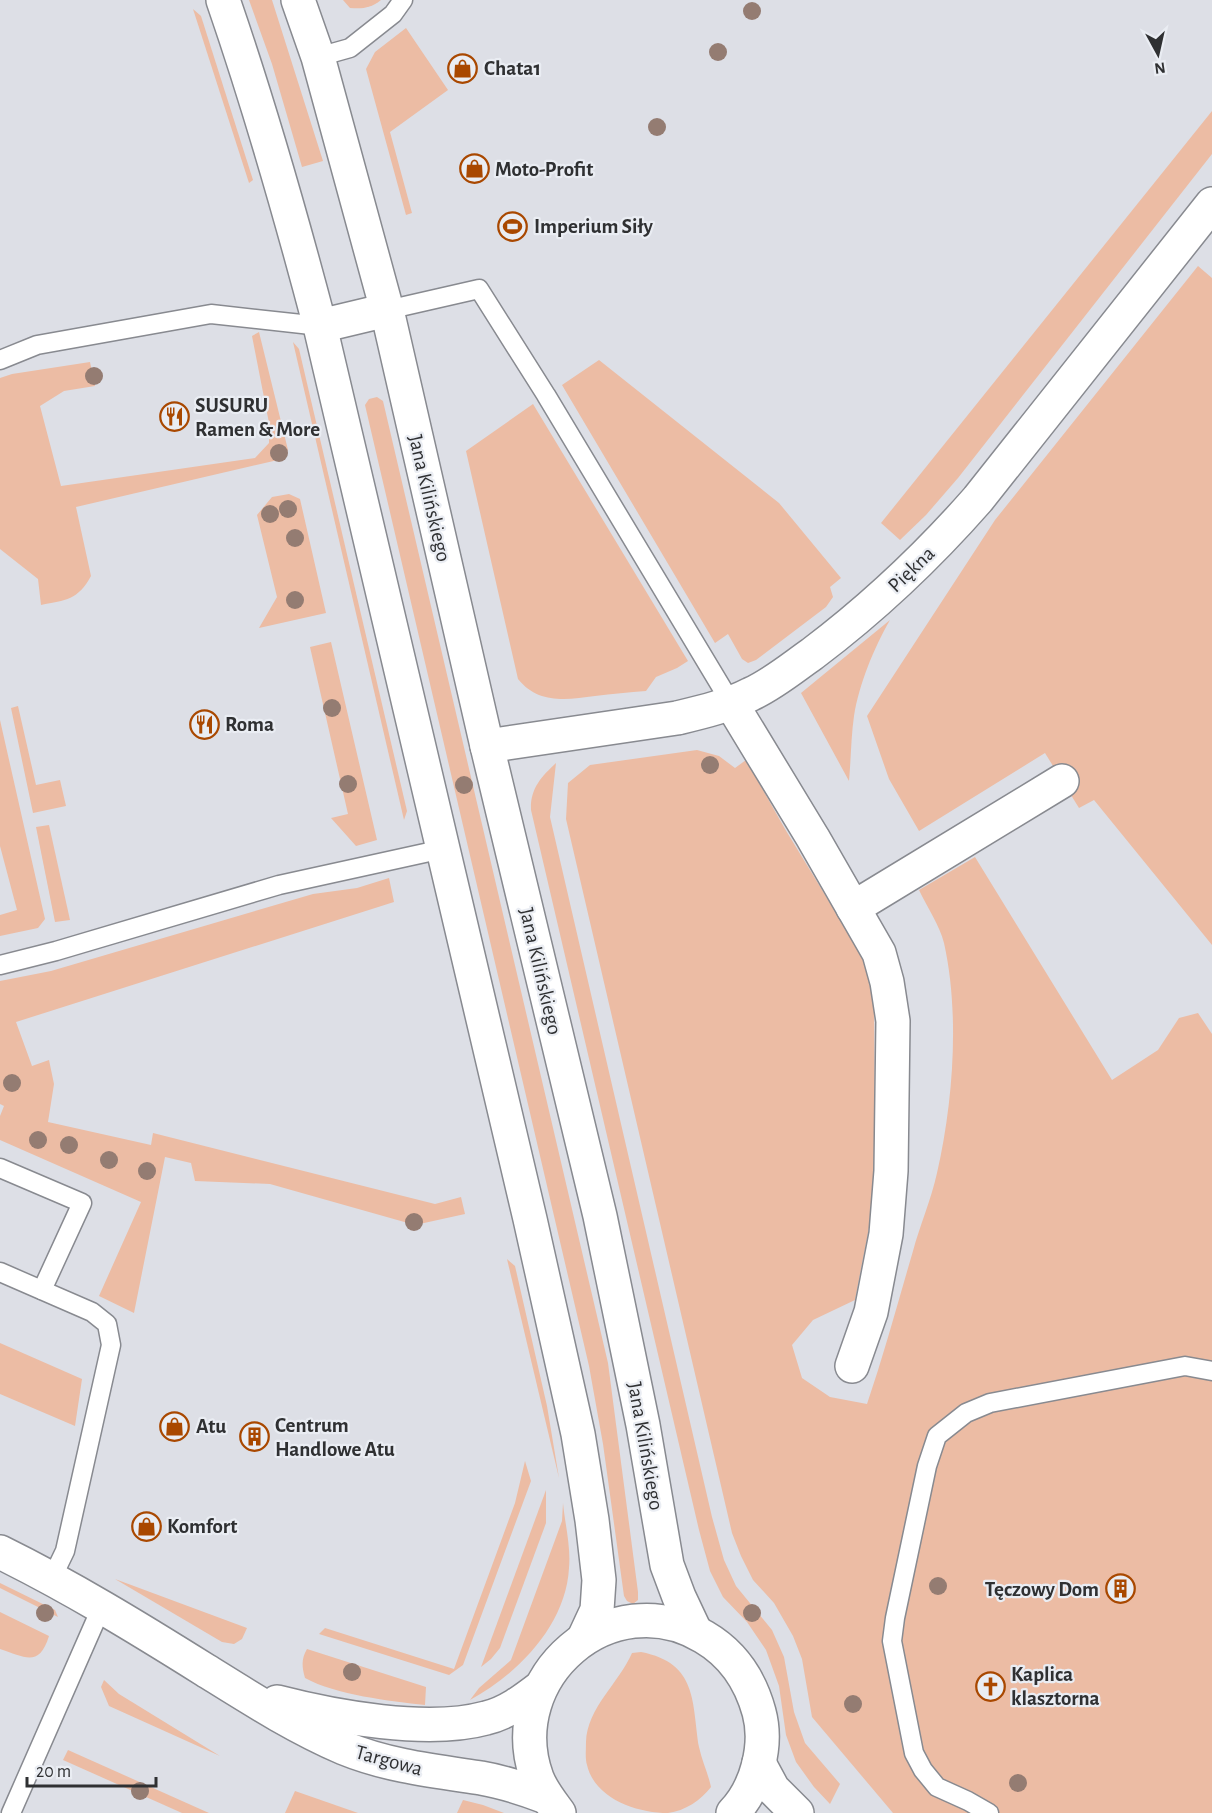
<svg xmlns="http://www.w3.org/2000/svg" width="1212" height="1813" font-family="'Alegreya Sans',sans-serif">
<rect width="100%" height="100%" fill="#dddfe6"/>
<g fill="#ecbca4">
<path d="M249 0H272L323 161 302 167 272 64Z"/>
<path d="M343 0H381C371 8 363 9 350 8Z"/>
<path d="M193 9 201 16 253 180 249 183Z"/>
<path d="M406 28 448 90 390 132 412 213 406 215 366 69 375 52Z"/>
<path d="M1212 111V154L958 478 926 515 900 540 881 523Z"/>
<path d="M1198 266 1212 278V945L1094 800 1079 808 1045 753 919 831 889 779 867 716 995 520Z"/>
<path d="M259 332 288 450 278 460 76 507 91 576C78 600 66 600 41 605L38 579 0 549V378L12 374 90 362 95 386 64 391 40 406 61 486 255 458 269 443V423L252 336Z"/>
<path d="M293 342 299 349 407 811 404 820Z"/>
<path d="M599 360 779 503 841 578 830 587 833 597 826 607 756 660 748 663 742 659 728 634 715 643 562 385Z"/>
<path d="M377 397 383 401 608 1363 638 1592V1600L633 1604 627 1601 624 1596 603 1444 589 1366 365 405 369 399Z"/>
<path d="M533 404 688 661 677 668 656 677 646 691C629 692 612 694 595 696 566 700 538 704 518 679L466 451Z"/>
<path d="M289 494 300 499 326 613 259 628 277 597 257 515 272 497Z"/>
<path d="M890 620C874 648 859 684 854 716 851 737 851 759 849 781L801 693Z"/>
<path d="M331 642 377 840 356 846 331 818 348 814 310 647Z"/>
<path d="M18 706 36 785 60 780 66 806 33 813 11 708Z"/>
<path d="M0 720 45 919 38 928 0 936V915L17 910 0 846Z"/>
<path d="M697 750 719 756 735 768 746 760 785 829 869 967 874 992 875 1146 872 1212 855 1300 813 1320 792 1345 802 1378 830 1397 867 1404C884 1354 898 1302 913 1251 920 1225 931 1200 937 1173 953 1103 960 1014 944 943 940 926 927 907 919 890L975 857 1112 1080 1158 1050 1179 1018 1198 1013 1212 1034V1813H893L812 1717 802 1659 793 1636 774 1603 753 1580 741 1556 732 1533 566 819 568 783 590 765Z"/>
<path d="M556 763 550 817 712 1517 724 1560 736 1586 772 1630 784 1657 794 1712 805 1743 840 1784 830 1804 814 1787 796 1762 786 1735 779 1686 766 1650 747 1622 723 1597 710 1571 699 1530 531 810C530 789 541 777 556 763Z"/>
<path d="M49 825 70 920 55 922 36 827Z"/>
<path d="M389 878 394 902 16 1022 32 1066 49 1060 54 1084 48 1122 151 1145 153 1133 435 1204 461 1197 465 1214 415 1225 270 1184 195 1181 191 1163 165 1157 134 1313 99 1296 141 1202 0 1140V1116L4 1106 0 1104V981L51 971 313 894 357 888Z"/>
<path d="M507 1259 515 1266 547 1406 559 1478Z"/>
<path d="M0 1343 82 1379 75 1426 0 1394Z"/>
<path d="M525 1461 531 1481 463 1665 449 1675 319 1634 325 1628 454 1669 515 1503Z"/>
<path d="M546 1490V1523L500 1648 491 1659 481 1667Z"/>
<path d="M563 1503C565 1524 571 1547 569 1568 566 1625 518 1674 470 1700L479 1688 511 1660 562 1521Z"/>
<path d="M115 1579 247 1628 242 1639 234 1644 222 1642Z"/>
<path d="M0 1583 55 1610 58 1617 0 1588Z"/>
<path d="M0 1612 49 1636C39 1668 25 1657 0 1649Z"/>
<path d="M307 1649 426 1687 425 1705C390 1701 336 1695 305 1678 302 1667 301 1659 307 1649Z"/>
<path d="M641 1652C698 1663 692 1703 699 1747 702 1761 708 1773 711 1787 701 1800 685 1811 668 1813 637 1813 595 1799 587 1765 585 1758 586 1750 586 1742 587 1708 619 1683 632 1653Z"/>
<path d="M104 1680 119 1694 220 1756 109 1706 101 1687Z"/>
<path d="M68 1750 209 1813H182L63 1760Z"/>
<path d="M295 1791 358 1813H285Z"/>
<path d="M463 1800 483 1805 504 1813H457Z"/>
</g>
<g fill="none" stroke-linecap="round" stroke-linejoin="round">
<defs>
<g id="lane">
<path d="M318 57 350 48 393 14 403 0"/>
<path d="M387 310 479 289 546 395 731 703"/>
<path d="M0 360 37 345 211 314 320 326"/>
<path d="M0 965 56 951 279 885 443 849"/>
<path d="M0 1168 82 1203 42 1290"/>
<path d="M0 1272 92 1312 107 1324 111 1345 65 1551 52 1578"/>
<path d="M11 1813 102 1606"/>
<path d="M989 1813 968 1801 937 1787 923 1770 914 1753 892 1641 895 1618 927 1466 937 1436 966 1413 990 1403 1185 1366 1212 1371"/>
</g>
<g id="street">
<path d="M731 703 813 838 879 953 887 982 893 1021 891 1171 886 1234 871 1312 852 1366"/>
<path d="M487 746 677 718C702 712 728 706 751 694 773 684 792 668 812 654 873 608 928 556 978 499L1212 204"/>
<path d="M853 908 1062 781"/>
<path d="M0 1552C71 1587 138 1628 205 1670 250 1698 295 1727 344 1748 388 1766 434 1771 481 1778 504 1782 525 1789 546 1797"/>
<path d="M277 1702C335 1717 428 1734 486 1718 507 1713 524 1700 541 1687"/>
</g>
<g id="secondary">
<path d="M223 0C260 107 291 216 320 326L530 1219 578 1434 592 1520 599 1580 597 1610 584 1638"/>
<path d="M298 0 318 57 387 310 487 746 600 1216 643 1425 667 1565 679 1597 695 1631"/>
<path d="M320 326 387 310"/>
<path d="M759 1763 773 1789 797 1813"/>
<path d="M559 1813C551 1802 542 1791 537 1778 500 1677 611 1581 704 1637 733 1654 750 1679 759 1712 768 1745 757 1788 733 1813"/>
</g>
</defs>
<use href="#lane" stroke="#888a90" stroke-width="21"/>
<use href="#street" stroke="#888a90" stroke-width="36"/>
<use href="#secondary" stroke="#888a90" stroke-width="36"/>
<use href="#lane" stroke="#fff" stroke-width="18"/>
<use href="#street" stroke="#fff" stroke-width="33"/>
<use href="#secondary" stroke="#fff" stroke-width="33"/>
</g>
<g fill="#947c72">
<circle cx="752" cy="11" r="9"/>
<circle cx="718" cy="52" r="9"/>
<circle cx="657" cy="127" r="9"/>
<circle cx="94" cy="376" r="9"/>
<circle cx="279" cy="453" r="9"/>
<circle cx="288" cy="509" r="9"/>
<circle cx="270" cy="514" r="9"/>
<circle cx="295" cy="538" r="9"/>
<circle cx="295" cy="600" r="9"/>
<circle cx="332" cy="708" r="9"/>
<circle cx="710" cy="765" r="9"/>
<circle cx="348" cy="784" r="9"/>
<circle cx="464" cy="785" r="9"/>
<circle cx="12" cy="1083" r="9"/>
<circle cx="38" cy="1140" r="9"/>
<circle cx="69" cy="1145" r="9"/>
<circle cx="109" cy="1160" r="9"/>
<circle cx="147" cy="1171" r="9"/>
<circle cx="414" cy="1222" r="9"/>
<circle cx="938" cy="1586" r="9"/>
<circle cx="45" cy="1613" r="9"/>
<circle cx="752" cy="1613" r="9"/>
<circle cx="352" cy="1672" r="9"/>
<circle cx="853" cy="1704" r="9"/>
<circle cx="1018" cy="1783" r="9"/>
<circle cx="140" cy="1791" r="9"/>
</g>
<defs>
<symbol id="shop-ring" viewBox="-11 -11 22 22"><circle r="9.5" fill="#eaedf3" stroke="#a94800" stroke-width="1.5"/><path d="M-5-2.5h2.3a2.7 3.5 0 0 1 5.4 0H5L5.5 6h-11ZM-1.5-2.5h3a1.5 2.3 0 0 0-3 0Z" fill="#a94800"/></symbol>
<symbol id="stadium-ring" viewBox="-11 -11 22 22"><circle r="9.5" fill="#eaedf3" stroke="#a94800" stroke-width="1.5"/><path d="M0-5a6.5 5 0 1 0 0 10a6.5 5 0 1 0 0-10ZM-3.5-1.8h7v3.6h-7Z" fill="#a94800"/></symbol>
<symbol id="restaurant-ring" viewBox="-11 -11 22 22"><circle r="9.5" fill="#eaedf3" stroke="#a94800" stroke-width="1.5"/><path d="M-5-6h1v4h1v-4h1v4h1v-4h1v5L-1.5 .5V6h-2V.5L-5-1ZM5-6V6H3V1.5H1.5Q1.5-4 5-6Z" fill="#a94800"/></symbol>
<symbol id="building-ring" viewBox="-11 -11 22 22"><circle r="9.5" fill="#eaedf3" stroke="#a94800" stroke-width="1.5"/><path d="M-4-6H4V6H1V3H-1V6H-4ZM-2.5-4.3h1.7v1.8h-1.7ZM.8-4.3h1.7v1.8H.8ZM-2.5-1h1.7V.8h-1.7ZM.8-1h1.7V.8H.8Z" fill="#a94800"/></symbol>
<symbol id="church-ring" viewBox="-11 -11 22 22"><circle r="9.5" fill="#eaedf3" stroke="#a94800" stroke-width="1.5"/><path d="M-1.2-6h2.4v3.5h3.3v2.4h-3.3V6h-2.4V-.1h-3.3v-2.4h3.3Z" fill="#a94800"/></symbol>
</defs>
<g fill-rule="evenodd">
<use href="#shop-ring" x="446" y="52" width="33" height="33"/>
<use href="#shop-ring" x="458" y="152" width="33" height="33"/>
<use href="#stadium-ring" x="496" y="210" width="33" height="33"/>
<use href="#restaurant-ring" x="158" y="400" width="33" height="33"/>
<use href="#restaurant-ring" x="188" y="708" width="33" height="33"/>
<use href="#shop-ring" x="158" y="1410" width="33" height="33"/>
<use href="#building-ring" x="238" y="1420" width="33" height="33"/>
<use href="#shop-ring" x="130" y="1510" width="33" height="33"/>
<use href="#building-ring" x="1104" y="1572" width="33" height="33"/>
<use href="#church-ring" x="974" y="1670" width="33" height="33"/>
</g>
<g text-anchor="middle" stroke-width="4.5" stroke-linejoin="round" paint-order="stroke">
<g font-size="21" font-weight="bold" fill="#2f3032" stroke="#eaedf3" text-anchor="start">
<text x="484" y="75">Chata1</text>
<text x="495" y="176">Moto-Profit</text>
<text x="534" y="233">Imperium Siły</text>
<text x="195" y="412">SUSURU<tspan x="195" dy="24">Ramen &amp; More</tspan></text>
<text x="225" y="731">Roma</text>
<text x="275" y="1432">Centrum<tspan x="275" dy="24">Handlowe Atu</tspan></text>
<text x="196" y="1433">Atu</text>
<text x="167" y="1533">Komfort</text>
<text x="1099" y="1596" text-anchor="end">Tęczowy Dom</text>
<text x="1011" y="1681">Kaplica<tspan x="1011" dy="24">klasztorna</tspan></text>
</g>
<g font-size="21" fill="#2f3032" stroke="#eaedf3">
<text transform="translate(430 498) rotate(77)" y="7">Jana Kilińskiego</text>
<text transform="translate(911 569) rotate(-44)" y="7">Piękna</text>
<text transform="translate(541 971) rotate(77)" y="7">Jana Kilińskiego</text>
<text transform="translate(646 1446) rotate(80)" y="7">Jana Kilińskiego</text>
<text transform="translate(389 1760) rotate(15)" y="7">Targowa</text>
</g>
</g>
<g transform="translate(1158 54) rotate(172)" stroke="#eaedf3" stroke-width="4.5" paint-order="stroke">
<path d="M0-4.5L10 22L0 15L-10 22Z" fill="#2f3032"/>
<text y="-9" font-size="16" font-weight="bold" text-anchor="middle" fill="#2f3032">N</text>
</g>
<path d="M27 1777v9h129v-9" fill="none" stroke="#2f3032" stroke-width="3"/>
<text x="36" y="1777" font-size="18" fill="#2f3032" stroke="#eaedf3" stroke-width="4.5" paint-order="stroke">20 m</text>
</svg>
